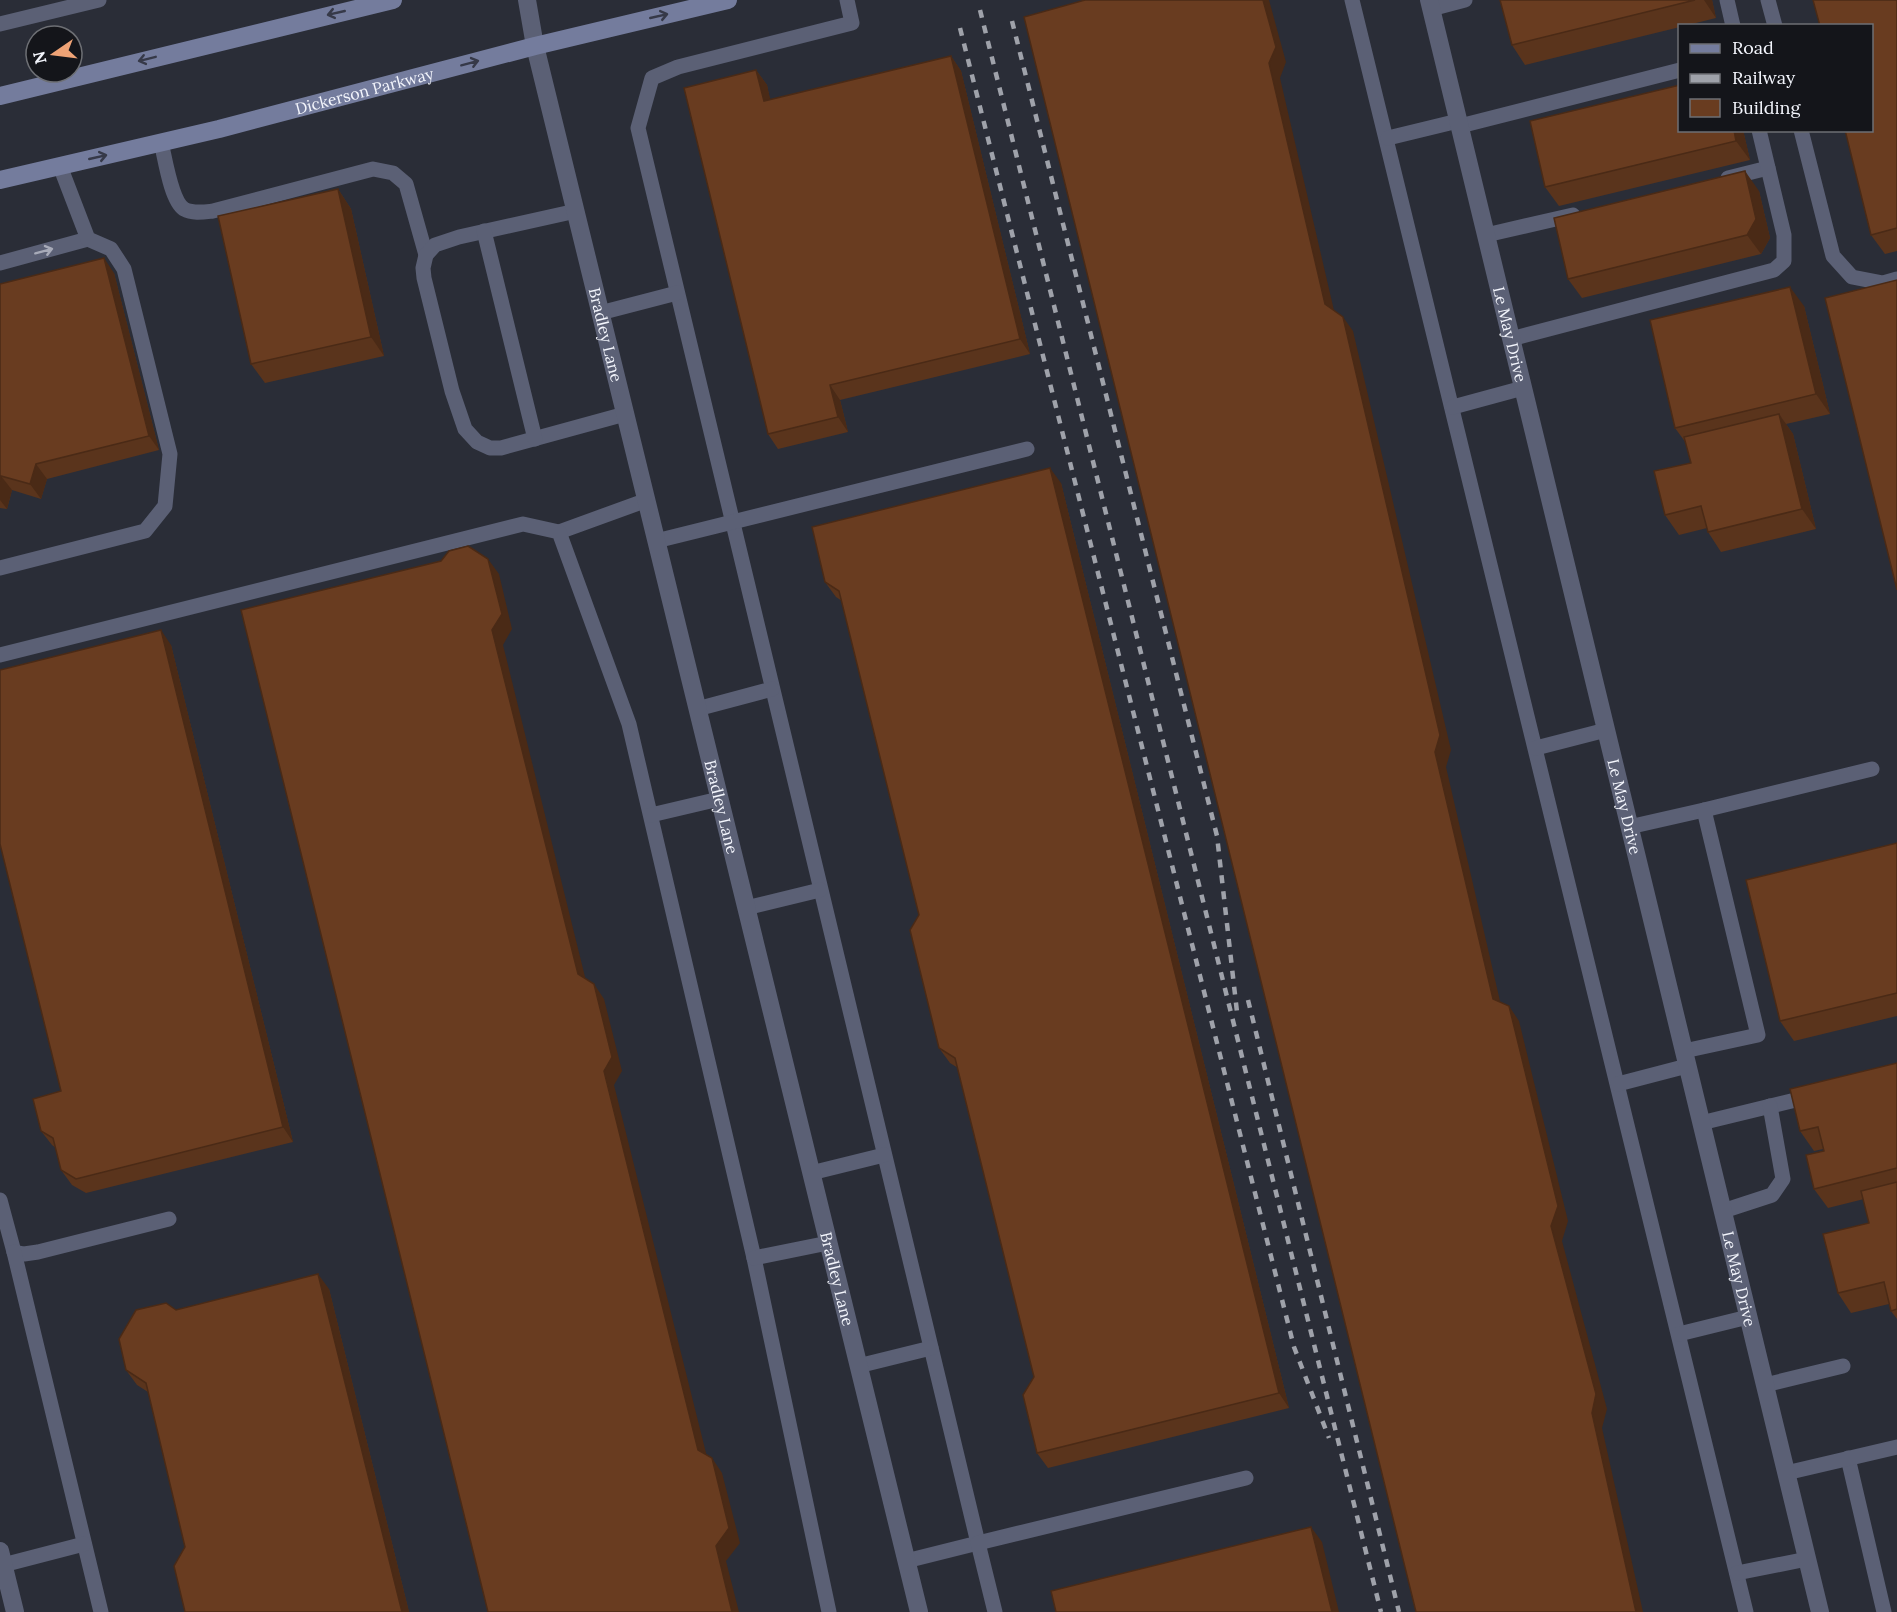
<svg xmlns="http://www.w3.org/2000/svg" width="1897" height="1612" font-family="Lora,serif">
<rect width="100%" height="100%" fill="#2a2d37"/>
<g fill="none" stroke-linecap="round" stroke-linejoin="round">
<g stroke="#5b6075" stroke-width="15">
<path d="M847 0 852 23 678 67 652 78 638 128 978 1543 906 1561"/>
<path d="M1352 0 1746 1612"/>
<path d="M1727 0 1733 26"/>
<path d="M1768 0 1775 26"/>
<path d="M1431 9 1465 0"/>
<path d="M0 24 99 0"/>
<path d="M1460 126 1680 70"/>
<path d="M1801 130 1833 256 1852 277 1883 283 1897 279"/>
<path d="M1388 138 1458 121"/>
<path d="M161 142C165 158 171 201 184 209 193 214 204 212 213 211L373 169 393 173 406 184 426 255"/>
<path d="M1728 178 1768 168"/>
<path d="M576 211 459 237 435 245 426 255 423 268 424 278 452 391 465 429 477 442 490 448H501L625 414"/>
<path d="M484 231 535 439"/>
<path d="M1486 235 1573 215"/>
<path d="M0 263 88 239"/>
<path d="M600 313 677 293"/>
<path d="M1511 339 1774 270 1784 261V235L1759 130"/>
<path d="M1453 407 1523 388"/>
<path d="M559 532 647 500"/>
<path d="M656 541 1027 449"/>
<path d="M0 568 145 531 165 506 170 454 124 269 111 249 88 239 60 166"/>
<path d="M0 655 523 524 559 532 629 724 754 1258 829 1612"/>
<path d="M697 709 772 689"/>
<path d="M1536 748 1606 730"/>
<path d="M651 815 719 799"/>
<path d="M1629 827 1704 810"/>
<path d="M746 908 820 890"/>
<path d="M1684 1051 1758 1035 1704 810 1872 769"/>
<path d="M1618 1084 1687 1066"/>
<path d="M1701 1123 1812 1096"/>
<path d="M811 1173 884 1155"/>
<path d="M0 1200 14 1252 24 1254 38 1252 169 1219"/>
<path d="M1723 1211 1772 1195 1783 1179 1770 1106"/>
<path d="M14 1252 101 1612"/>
<path d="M754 1258 828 1243"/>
<path d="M1679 1334 1748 1317"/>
<path d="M858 1366 931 1348"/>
<path d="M1765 1385 1843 1366"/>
<path d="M1848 1458 1884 1612"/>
<path d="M1786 1473 1897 1447"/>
<path d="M3 1565 84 1544"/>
<path d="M1737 1573 1807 1559"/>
<path d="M995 1612 978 1543 1246 1478"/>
</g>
<g stroke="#5b6075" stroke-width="18">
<path id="s1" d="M527 0 535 46 919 1612"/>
<path id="s2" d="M1429 0 1820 1612"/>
<path d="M0 1551 15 1612"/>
</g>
<g stroke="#747c9d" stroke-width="18">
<path d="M0 96 393 0"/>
<path id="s3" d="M0 180 219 129 535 46 728 0"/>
</g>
<g stroke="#9fa2aa" stroke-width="4.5" stroke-dasharray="8 8" stroke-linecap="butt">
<path d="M980 10 1381 1612"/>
<path d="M1012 21 1217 836 1237 1012"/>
<path d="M960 28 1294 1347 1329 1438"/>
<path d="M1248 1000 1399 1612"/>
</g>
</g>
<g fill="#5a341c">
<path d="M1500 0H1712L1716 18 1684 26H1680V27L1525 65 1512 45Z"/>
<path d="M1897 0V251L1885 254 1871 235Z"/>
<path d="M951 56 961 71 1030 354 840 400 848 432 778 449 768 434 756 70 767 85 770 100Z"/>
<path d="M1680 130H1743L1750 160 1559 206 1545 187Z"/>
<path d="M338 189 351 209 384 356 265 383 251 364Z"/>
<path d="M1759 191 1770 238 1761 254 1582 298 1568 279Z"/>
<path d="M114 273 159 450 47 479 41 499 12 490 7 509 0 508V284Z"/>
<path d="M1804 306 1830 414 1786 424 1793 434 1816 529 1721 552 1708 532 1707 528 1679 535 1665 515 1691 463 1686 443 1675 428Z"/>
<path d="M1061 483 1289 1408 1048 1468 1037 1453 1034 1377 958 1068 950 1063 939 1048 919 915 842 601 836 597 825 582Z"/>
<path d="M171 645 293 1142 86 1193 72 1185 61 1170 56 1148 52 1145 41 1131 61 1091Z"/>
<path d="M1897 843V1016L1794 1041 1780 1021Z"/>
<path d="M1897 1063V1319L1891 1311 1889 1304 1851 1313 1838 1293 1869 1223 1864 1199 1828 1208 1814 1189 1824 1151 1823 1149 1814 1151 1800 1131Z"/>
<path d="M329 1289 409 1612H185V1547L148 1392 137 1385 126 1370 176 1310Z"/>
</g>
<g fill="#4a2a16">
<path d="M1263 0H1269L1286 62 1280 78 1336 319 1325 304 1269 63Z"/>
<path d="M1704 0H1712L1716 18Z"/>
<path d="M951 56 961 71 1030 354 1020 339Z"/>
<path d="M756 70 767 85 774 116 764 101Z"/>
<path d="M1734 130H1743L1750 160 1736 141Z"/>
<path d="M1745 171 1759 191 1770 238 1761 254 1747 235Z"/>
<path d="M338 189 351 209 384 356 371 337Z"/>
<path d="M104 258 114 273 159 450 149 436Z"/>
<path d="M1790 287 1804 306 1830 414 1816 394Z"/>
<path d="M1343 317 1353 331 1451 750 1446 767 1503 1014 1493 999 1435 752Z"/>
<path d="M830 385 840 400 848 432 838 417Z"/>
<path d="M1779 414 1793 434 1816 529 1802 509Z"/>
<path d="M36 464 47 479 41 499 30 484Z"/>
<path d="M1050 468 1061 483 1289 1408 1279 1393Z"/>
<path d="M1 476 12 490 7 509 0 500V481Z"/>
<path d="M488 559 499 574 512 629 503 645 588 989 578 974 492 630Z"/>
<path d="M161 630 171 645 293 1142 283 1127Z"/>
<path d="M594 984 604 999 622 1071 614 1085 709 1465 698 1450 604 1071Z"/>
<path d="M1509 1006 1519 1021 1568 1221 1562 1241 1607 1409 1602 1428 1643 1612H1636L1592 1413 1551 1226Z"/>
<path d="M318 1274 329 1289 409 1612H402Z"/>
<path d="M712 1458 722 1473 740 1543 726 1561 739 1612H732L716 1546Z"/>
<path d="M1311 1527 1322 1542 1339 1612H1332Z"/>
</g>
<g fill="#693c20" stroke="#4a2a16" stroke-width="1.5">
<path d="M1085 0H1263L1276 47 1269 63 1325 304 1343 317 1440 735 1435 752 1493 999 1509 1006 1558 1206 1551 1226 1596 1394 1592 1413 1636 1612H1416L1024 17Z"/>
<path d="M1500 0H1695L1512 45Z"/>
<path d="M1813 0H1897V228L1871 235 1845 130H1872V26H1820Z"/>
<path d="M951 56 1020 339 830 385 838 417 768 434 684 88 756 70 764 101Z"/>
<path d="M1680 85V130H1734L1736 141 1545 187 1530 121Z"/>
<path d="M1745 171 1756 219 1747 235 1568 279 1554 218Z"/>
<path d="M338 189 371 337 251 364 218 216Z"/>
<path d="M104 258 149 436 36 464 30 484 1 476 0 481V284Z"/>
<path d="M1897 280V590L1825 298Z"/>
<path d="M1790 287 1816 394 1675 428 1650 320Z"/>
<path d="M1779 414 1802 509 1708 532 1701 506 1665 515 1654 471 1691 463 1684 437Z"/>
<path d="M1050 468 1279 1393 1037 1453 1023 1395 1034 1377 955 1058 939 1048 910 930 919 915 839 591 825 582 812 527Z"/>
<path d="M468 546 488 559 502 614 492 630 578 974 594 984 612 1057 604 1071 698 1450 712 1458 729 1528 716 1546 732 1612H488L241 610 441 561 449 551Z"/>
<path d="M161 630 283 1127 76 1179 61 1170 53 1138 41 1131 33 1099 61 1091 0 844V670Z"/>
<path d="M1897 843V993L1780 1021 1746 880Z"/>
<path d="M1897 1063V1168L1814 1189 1806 1155 1824 1151 1818 1127 1800 1131 1790 1089Z"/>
<path d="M1897 1182V1309L1891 1311 1884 1282 1838 1293 1823 1234 1869 1223 1861 1191Z"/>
<path d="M318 1274 402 1612H185L174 1566 185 1547 146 1383 126 1370 119 1339 136 1310 166 1303 176 1310Z"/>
<path d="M1311 1527 1332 1612H1056L1051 1591Z"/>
</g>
<defs><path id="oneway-shaft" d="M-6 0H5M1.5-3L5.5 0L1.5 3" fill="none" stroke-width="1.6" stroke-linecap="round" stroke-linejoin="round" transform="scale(1.5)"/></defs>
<g stroke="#363948">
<use href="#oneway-shaft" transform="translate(336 13) rotate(167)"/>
<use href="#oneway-shaft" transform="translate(659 16) rotate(-13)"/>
<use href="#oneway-shaft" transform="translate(147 59) rotate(166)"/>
<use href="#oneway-shaft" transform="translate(470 63) rotate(-15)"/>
<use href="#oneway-shaft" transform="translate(98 157) rotate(-13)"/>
</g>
<use stroke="#a7aab8" href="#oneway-shaft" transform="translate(44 251) rotate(-15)"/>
<g text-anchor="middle" stroke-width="6" stroke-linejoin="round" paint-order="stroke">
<g font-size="16" fill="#f3f5fc" stroke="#14151a">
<text dy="6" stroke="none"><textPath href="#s3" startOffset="375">Dickerson Parkway</textPath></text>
<text dy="6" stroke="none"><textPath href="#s1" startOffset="344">Bradley Lane</textPath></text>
<text dy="6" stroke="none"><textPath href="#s2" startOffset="344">Le May Drive</textPath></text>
<text dy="6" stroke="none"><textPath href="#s1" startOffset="830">Bradley Lane</textPath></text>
<text dy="6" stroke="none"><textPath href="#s2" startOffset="830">Le May Drive</textPath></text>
<text dy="6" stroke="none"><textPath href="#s1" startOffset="1316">Bradley Lane</textPath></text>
<text dy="6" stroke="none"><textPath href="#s2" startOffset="1316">Le May Drive</textPath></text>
</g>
</g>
<rect x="1678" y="24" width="195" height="108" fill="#14151a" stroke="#6d6f74" stroke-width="1.5"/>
<rect x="1690" y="44" width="30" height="9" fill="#747c9d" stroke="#6d6f74" stroke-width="1.5"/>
<text x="1732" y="54" font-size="18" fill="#f3f5fc">Road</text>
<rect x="1690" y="74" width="30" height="9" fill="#9fa2aa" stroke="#6d6f74" stroke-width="1.5"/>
<text x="1732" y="84" font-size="18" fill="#f3f5fc">Railway</text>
<rect x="1690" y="99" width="30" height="18" fill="#693c20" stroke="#6d6f74" stroke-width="1.5"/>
<text x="1732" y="114" font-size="18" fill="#f3f5fc">Building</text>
<g transform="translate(54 54) rotate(256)"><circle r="28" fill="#14151a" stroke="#6d6f74" stroke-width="1.5"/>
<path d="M0-4.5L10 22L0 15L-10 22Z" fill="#efa376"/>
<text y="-9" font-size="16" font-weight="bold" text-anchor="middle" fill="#f3f5fc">N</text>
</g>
</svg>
